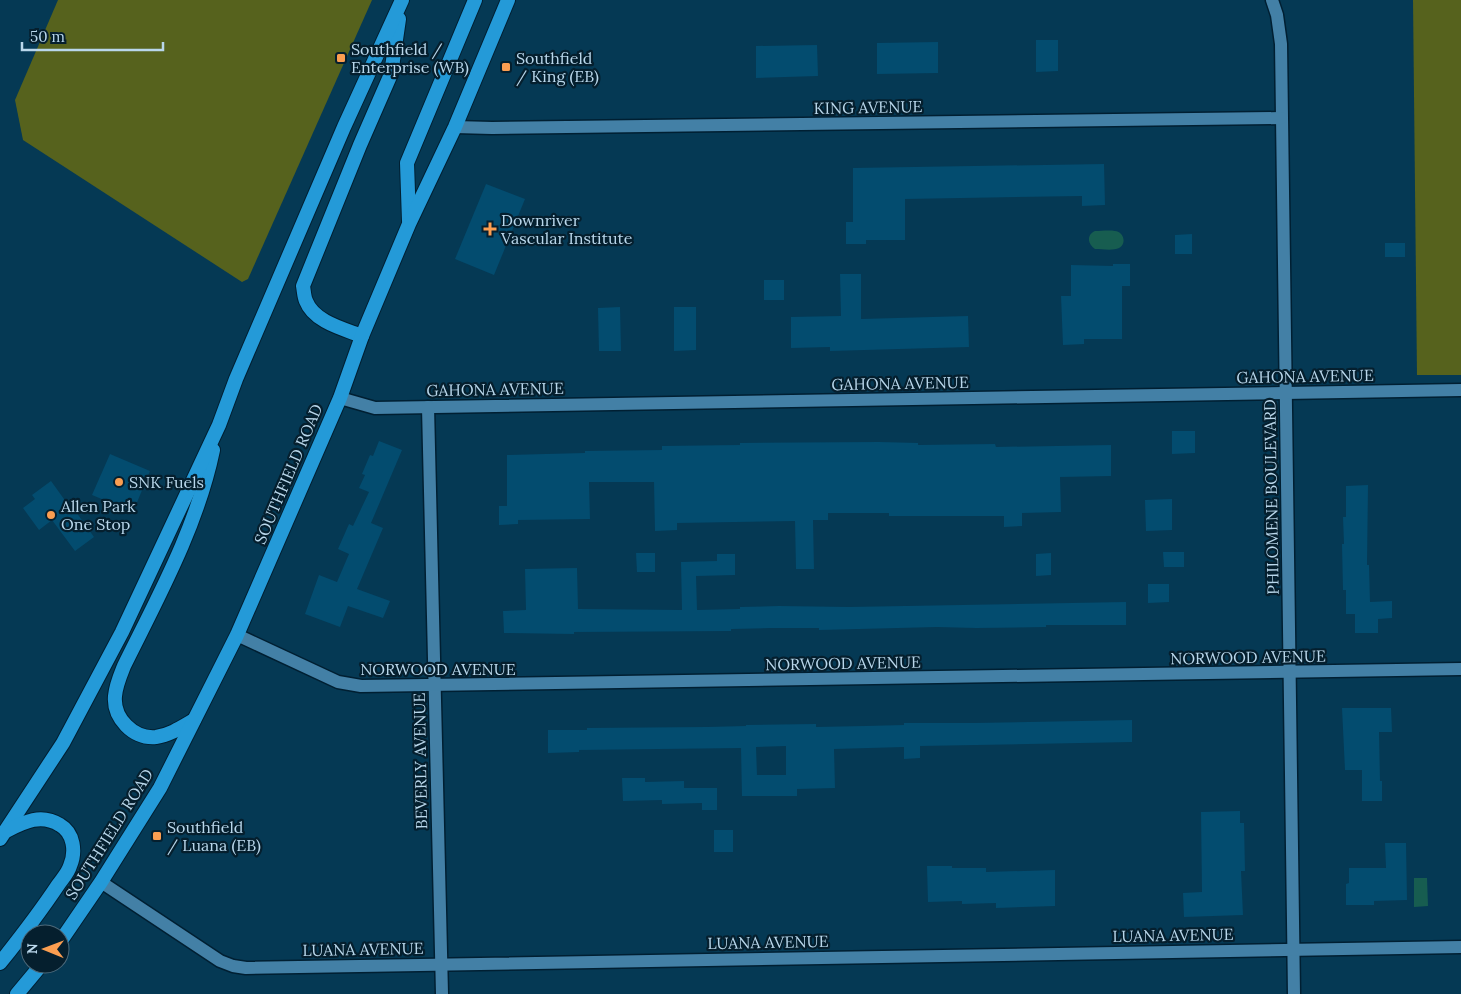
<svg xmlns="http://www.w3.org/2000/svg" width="1461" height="994" font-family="Lora,serif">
<rect width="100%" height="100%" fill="#053954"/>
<g fill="#56621d">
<path d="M58 0H372L248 279 242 282 23 140 15 100Z"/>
<path d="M1413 0H1461V375H1417Z"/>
</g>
<g fill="#175d50">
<path d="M1095 231C1101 231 1109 230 1115 231 1124 232 1127 244 1119 248 1113 251 1102 249 1095 249 1088 244 1086 235 1095 231Z"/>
<path d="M1414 878H1427L1428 906 1414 907Z"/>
</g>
<g fill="#034c6f" fill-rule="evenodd">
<path d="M1036 40H1058V71L1036 72Z"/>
<path d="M938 42V73L877 74V43Z"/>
<path d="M817 45 818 76 756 78V46Z"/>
<path d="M1104 164 1105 205 1082 206V196L905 199V240H866V244H846V222H853V168Z"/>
<path d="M486 184 525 199 494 275 455 259Z"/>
<path d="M1192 234V254H1175V235Z"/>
<rect x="1385" y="243" width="20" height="14"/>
<path d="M1113 264H1130V286H1122V339H1084V344L1063 345 1061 296H1071V265L1113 266Z"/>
<path d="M840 274H861V319L968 316 969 347 830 351V347L791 348V317L841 316Z"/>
<rect x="764" y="280" width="20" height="20"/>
<path d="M620 307 621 351H599L598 308Z"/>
<path d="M674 307H696V350L674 351Z"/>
<path d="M1172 431H1195V453L1172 454Z"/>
<path d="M379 441 402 450 371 523 383 528 357 589 390 601 383 618 348 606 340 627 305 614 319 575 337 582 349 554 338 549 349 524 353 526 369 492 359 488 365 475 362 474 370 455 373 456Z"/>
<path d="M879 442 918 443V445L995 444 996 447 1111 445V476L1060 477 1061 512 1022 513V526L1004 527V516H889V513H828V520H813L814 569H796L795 521 677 523V530L655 531 654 482H589L590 519 518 520V524L499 525V506H507V455L585 453V451L662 450V446L740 445V443Z"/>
<path d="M110 454 150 471 133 512 92 495Z"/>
<path d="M51 481 69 506 71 505 94 537 75 551 52 520 39 530 23 508 35 499 32 495Z"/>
<path d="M1368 485 1367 565H1369L1370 602 1392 601V618L1378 619V633H1355V614H1346V590H1343L1342 544H1344L1343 517H1346V486Z"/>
<path d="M1172 499V530L1146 531 1145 500Z"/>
<path d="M1163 552H1184V567H1164Z"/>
<path d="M636 553H655V572H637Z"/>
<path d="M1051 553V575L1036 576V554Z"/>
<path d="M717 554H735V575L696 576 697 610 740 609V607L779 606 849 607 1126 602V625H1046V627L976 628 937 627 819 630V628H771L731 629V631L574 632V634L504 633 503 611 526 610 525 569 577 568 578 609 682 610 681 562 717 561Z"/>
<path d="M1148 584H1169V602L1148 603Z"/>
<path d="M1342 708H1391L1392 732H1379L1380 781H1382V801H1362V770H1345Z"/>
<path d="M1132 720V742L920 746V758L904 759V747L834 749 835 788 797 789V796H742L741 748 579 750V752L548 753V730H587V728L707 727 746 726V725L816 724V727L865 726 904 725V723H974ZM786 746V775H757L756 747Z"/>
<path d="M622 778H645V782L684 781V788H717V810H702V803L662 804V800L623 801Z"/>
<path d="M1240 811V823H1244L1245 871H1241L1243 915 1184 917 1183 893 1202 892 1201 812Z"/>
<rect x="714" y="830" width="19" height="22"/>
<path d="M1385 843H1406L1407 900 1374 901V905H1346V884L1349 883V868H1386Z"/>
<path d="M927 866H952V868H986V872L1055 870V906L996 908V903L962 904V901L928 902Z"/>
</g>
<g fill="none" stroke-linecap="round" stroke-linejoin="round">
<defs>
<g id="minor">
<path d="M1272 0 1277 15 1281 44 1294 994"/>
<path d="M455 127 492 128 1281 118"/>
<path d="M340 398 375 408 1461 390"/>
<path d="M428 407 442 994"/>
<path d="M237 635 338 682 361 686 1461 669"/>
<path d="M101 882 220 961 233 966 246 968 1461 947"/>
</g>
<g id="trunk">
<path d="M409 221 407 163 475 0"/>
<path d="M362 336C344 329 314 322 306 301 304 297 304 291 303 286L360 145 391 74 399 19"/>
<path d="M194 720C182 727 170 735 156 737 133 739 113 718 115 696 116 685 120 676 124 666 158 597 197 527 213 450"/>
<path d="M0 839 63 743 122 632 219 425 236 379 344 127 402 0"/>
<path d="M60 942 101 882 160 788 237 635 340 398 362 336 409 224 455 127 508 0"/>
<path d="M0 963C20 938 40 912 58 885 62 879 68 873 70 866 76 852 74 833 60 825 41 813 24 822 6 831"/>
<path d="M17 994 42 964"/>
</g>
</defs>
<use href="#minor" stroke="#001f32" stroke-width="15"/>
<use href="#trunk" stroke="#001f32" stroke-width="16"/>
<use href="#minor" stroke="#4380a6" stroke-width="12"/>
<use href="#trunk" stroke="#249ad8" stroke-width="14"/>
</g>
<g fill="#fb9e51" stroke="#051f2e" stroke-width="2">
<rect x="336" y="53" width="10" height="10" rx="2.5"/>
<rect x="501" y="62" width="10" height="10" rx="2.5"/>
<path d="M487.5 221.5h5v5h5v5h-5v5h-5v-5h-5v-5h5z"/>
<circle cx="119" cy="482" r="5"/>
<circle cx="51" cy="515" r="5"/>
<rect x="152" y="831" width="10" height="10" rx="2.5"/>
</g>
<g text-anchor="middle" stroke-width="4.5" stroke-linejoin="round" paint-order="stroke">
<g font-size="16" fill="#b9d7eb" stroke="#051f2e" text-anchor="start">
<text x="351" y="55">Southfield /<tspan x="351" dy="18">Enterprise (WB)</tspan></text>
<text x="516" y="64">Southfield<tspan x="516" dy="18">/ King (EB)</tspan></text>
<text x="501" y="226">Downriver<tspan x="501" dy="18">Vascular Institute</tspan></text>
<text x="129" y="488">SNK Fuels</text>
<text x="61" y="512">Allen Park<tspan x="61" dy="18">One Stop</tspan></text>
<text x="167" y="833">Southfield<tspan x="167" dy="18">/ Luana (EB)</tspan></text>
</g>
<g font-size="16" fill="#b9d7eb" stroke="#051f2e">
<text transform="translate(868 107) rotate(-1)" y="6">KING AVENUE</text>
<text transform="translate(1305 376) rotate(-1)" y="6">GAHONA AVENUE</text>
<text transform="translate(900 383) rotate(-1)" y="6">GAHONA AVENUE</text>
<text transform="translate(495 389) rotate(-1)" y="6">GAHONA AVENUE</text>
<text transform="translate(288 474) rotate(-67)" y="6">SOUTHFIELD ROAD</text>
<text transform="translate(1271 497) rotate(-91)" y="6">PHILOMENE BOULEVARD</text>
<text transform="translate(1248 657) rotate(-1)" y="6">NORWOOD AVENUE</text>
<text transform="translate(843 663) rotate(-1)" y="6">NORWOOD AVENUE</text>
<text x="438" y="675">NORWOOD AVENUE</text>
<text transform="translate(420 761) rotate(-91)" y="6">BEVERLY AVENUE</text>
<text transform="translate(109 834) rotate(-58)" y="6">SOUTHFIELD ROAD</text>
<text transform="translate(1173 935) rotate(-1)" y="6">LUANA AVENUE</text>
<text transform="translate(768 942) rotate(-1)" y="6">LUANA AVENUE</text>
<text transform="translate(363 949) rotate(-1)" y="6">LUANA AVENUE</text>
</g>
</g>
<g transform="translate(45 949) rotate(271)"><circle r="24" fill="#051f2e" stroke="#4d697a"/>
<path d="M0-4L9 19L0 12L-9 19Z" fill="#fb9e51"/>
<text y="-8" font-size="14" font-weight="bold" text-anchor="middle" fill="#b9d7eb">N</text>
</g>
<path d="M22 42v8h141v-8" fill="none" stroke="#b9d7eb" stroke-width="2.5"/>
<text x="30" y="42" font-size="15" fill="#b9d7eb" stroke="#051f2e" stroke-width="4" paint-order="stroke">50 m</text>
</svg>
